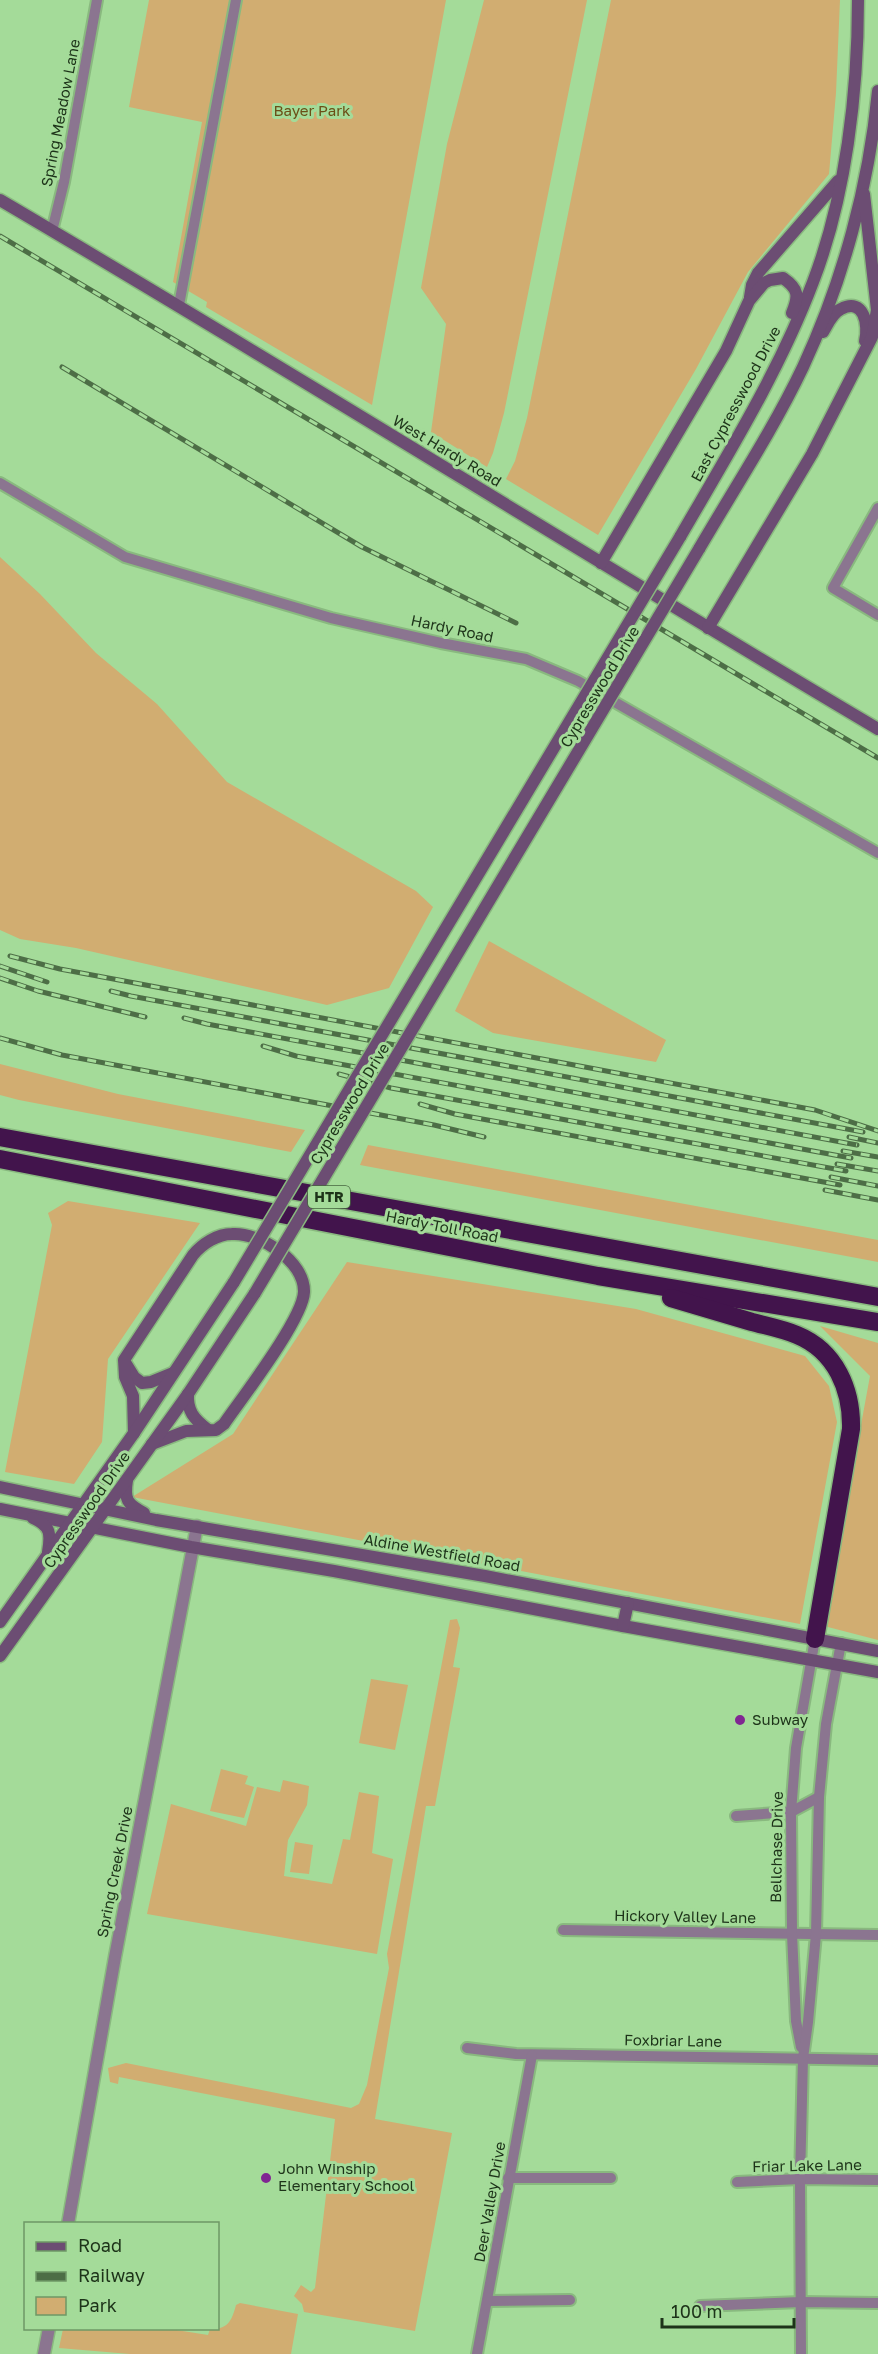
<svg xmlns="http://www.w3.org/2000/svg" width="878" height="2354" font-family="'Golos Text',sans-serif">
<rect width="100%" height="100%" fill="#a4db99"/>
<g fill="#d1ad71">
<path d="M149 0H446L372 405 206 307 207 302 173 282 202 122 129 107Z"/>
<path d="M484 0H587L504 413 493 453 487 467 431 432 446 324 421 288 447 144Z"/>
<path d="M611 0H840L836 93 829 174 748 272 696 369 598 535 506 479 515 461 527 418Z"/>
<path d="M0 557 40 594 96 653 157 704 227 782 416 891 433 907 389 988 327 1005 76 948 20 939 0 930Z"/>
<path d="M489 941 666 1040 656 1062 493 1033 455 1011Z"/>
<path d="M0 1064 118 1094 305 1130 291 1152 19 1100 0 1095Z"/>
<path d="M368 1145 878 1240V1262L360 1165Z"/>
<path d="M68 1201 200 1223 108 1359 102 1442 74 1484 5 1472 52 1225 48 1213Z"/>
<path d="M347 1262 636 1309 805 1356 829 1386 837 1422 800 1624 132 1497 233 1434Z"/>
<path d="M820 1326 878 1343V1640L824 1626 870 1376Z"/>
<path d="M457 1619 460 1628 453 1667 460 1668 435 1806H426L375 2119 452 2133 415 2331 304 2312 302 2304 294 2296 301 2285 311 2292 315 2288 335 2119 119 2077 118 2084 110 2082 108 2068 126 2063 351 2108 359 2104 367 2085 389 1968 387 1954 450 1620Z"/>
<path d="M371 1679 408 1685 395 1750 359 1743Z"/>
<path d="M221 1769 248 1776 245 1784 254 1787 244 1818 210 1811Z"/>
<path d="M283 1780 309 1786 307 1805 288 1840 284 1876 332 1884 343 1839 350 1840 359 1792 379 1796 372 1853 393 1859 377 1954 147 1914 171 1804 246 1826 257 1787 280 1792Z"/>
<path d="M295 1842 313 1845 309 1874 290 1872Z"/>
<path d="M240 2303 298 2314 291 2354H130L59 2348 63 2329H170L208 2335 210 2329C228 2330 232 2320 236 2305Z"/>
</g>
<g fill="none" stroke-linecap="round" stroke-linejoin="round">
<defs>
<g id="minor">
<path d="M52 231 64 182 97 0"/>
<path d="M179 305 236 0"/>
<path d="M0 483 125 557 331 618 441 643 526 659 578 681 878 853"/>
<path d="M878 508 833 588 878 615"/>
<path d="M736 1816 791 1812 819 1797"/>
<path d="M563 1930 878 1935"/>
<path d="M801 2047 796 2021 792 1934 791 1812 796 1748 815 1639"/>
<path d="M467 2048 516 2054 878 2060"/>
<path d="M508 2178H611"/>
<path d="M737 2182 800 2179 878 2180"/>
<path d="M487 2301 570 2300"/>
<path d="M700 2306 801 2302 878 2303"/>
<path d="M477 2354 532 2055"/>
<path d="M801 2354 800 2179 803 2058 808 2022 816 1934 819 1797 826 1724 841 1643"/>
</g>
<g id="tertiary">
<path d="M68 2224 115 1957 197 1526"/>
<path d="M44 2354 49 2328"/>
</g>
<g id="secondary">
<path d="M0 200C295 373 584 555 878 729"/>
<path d="M750 297 752 285 758 273 838 181"/>
<path d="M823 332C828 324 832 313 841 309 864 297 869 325 865 341"/>
<path d="M680 537C728 454 779 372 813 282 846 196 858 92 858 0"/>
<path d="M699 549C734 489 773 430 803 367 843 281 869 185 878 91"/>
<path d="M601 563 726 351 749 301 764 283 770 280 783 278C799 289 799 296 792 313"/>
<path d="M708 628 812 454 872 337 877 310 864 194"/>
<path d="M126 1364 134 1377 142 1383 151 1382 173 1373"/>
<path d="M188 1394C187 1411 194 1419 207 1429"/>
<path d="M134 1433 133 1396 125 1377 124 1360 193 1255C202 1244 217 1234 232 1234 259 1232 305 1261 304 1292 303 1319 242 1398 224 1424L216 1430 186 1431 152 1444"/>
<path d="M127 1480C124 1500 127 1504 144 1513"/>
<path d="M0 1487 156 1520 485 1576 878 1651"/>
<path d="M0 1509 191 1547 334 1571 623 1626 878 1672"/>
<path d="M33 1518C51 1526 51 1534 48 1552"/>
<path d="M0 1622 134 1433 234 1282"/>
<path d="M623 1626 628 1603"/>
<path d="M0 1656 188 1394 255 1293"/>
</g>
<g id="motorway">
<path d="M0 1137 878 1297"/>
<path d="M0 1159 598 1276 878 1322"/>
<path d="M671 1298C698 1306 725 1314 752 1322 767 1326 783 1329 797 1335 836 1351 852 1390 851 1429L815 1639"/>
</g>
</defs>
<use href="#minor" stroke="#89b97f" stroke-width="14"/>
<use href="#tertiary" stroke="#89b97f" stroke-width="15"/>
<use href="#secondary" stroke="#89b97f" stroke-width="15"/>
<use href="#motorway" stroke="#89b97f" stroke-width="21"/>
<use href="#minor" stroke="#8b7590" stroke-width="10"/>
<use href="#tertiary" stroke="#8b7590" stroke-width="12"/>
<use href="#secondary" stroke="#6c4d73" stroke-width="12"/>
<use href="#motorway" stroke="#42144c" stroke-width="18"/>
<defs>
<g id="rail">
<path d="M0 236 878 758"/>
<path d="M62 367 362 547 516 623"/>
<path d="M10 956 60 969 815 1110 878 1131"/>
<path d="M0 966 47 982"/>
<path d="M0 978 38 991 145 1017"/>
<path d="M111 991 131 996 863 1132"/>
<path d="M184 1018 207 1024 857 1145"/>
<path d="M0 1038 62 1055 434 1125 484 1137"/>
<path d="M263 1046 296 1056 851 1158"/>
<path d="M339 1074 391 1088 846 1171"/>
<path d="M420 1104 455 1114 840 1185"/>
<path d="M849 1137 878 1143"/>
<path d="M843 1151 878 1157"/>
<path d="M837 1164 878 1171"/>
<path d="M831 1177 878 1186"/>
<path d="M825 1190 878 1200"/>
</g>
</defs>
<use href="#rail" stroke="#4d6e46" stroke-width="5"/>
<use href="#rail" stroke="#a4db99" stroke-width="3" stroke-dasharray="9" stroke-linecap="butt"/>
<defs>
<g id="secondary-bridge">
<path d="M234 1282 680 537"/>
<path d="M255 1293 699 549"/>
</g>
</defs>
<use href="#secondary-bridge" stroke="#89b97f" stroke-width="15" stroke-linecap="butt"/>
<use href="#secondary-bridge" stroke="#6c4d73" stroke-width="12"/>
</g>
<g fill="#802692" stroke="#a4db99" stroke-width="2">
<circle cx="740" cy="1720" r="6"/>
<circle cx="266" cy="2178" r="6"/>
</g>
<g text-anchor="middle" stroke-width="6" stroke-linejoin="round" paint-order="stroke">
<rect fill="#a4db99" stroke="#46653f" stroke-width="1.5" x="308" y="1186" width="42" height="22" rx="4.5"/>
<g font-size="14" font-weight="bold" fill="#1d3319">
<text x="329" y="1202">HTR</text>
</g>
<g font-size="15" fill="#6b4f17" stroke="#a4db99">
<text x="312" y="116">Bayer Park</text>
</g>
<g font-size="15" fill="#1d3319" stroke="#a4db99">
<text transform="translate(61 113) rotate(-79)" y="5">Spring Meadow Lane</text>
<text transform="translate(736 404) rotate(-62)" y="5">East Cypresswood Drive</text>
<text transform="translate(447 451) rotate(31)" y="5">West Hardy Road</text>
<text transform="translate(452 629) rotate(12)" y="5">Hardy Road</text>
<text transform="translate(600 687) rotate(-59)" y="5">Cypresswood Drive</text>
<text transform="translate(350 1104) rotate(-59)" y="5">Cypresswood Drive</text>
<text transform="translate(442 1227) rotate(11)" y="5">Hardy Toll Road</text>
<text transform="translate(87 1510) rotate(-55)" y="5">Cypresswood Drive</text>
<text transform="translate(442 1553) rotate(10)" y="5">Aldine Westfield Road</text>
<text transform="translate(777 1847) rotate(-89)" y="5">Bellchase Drive</text>
<text transform="translate(115 1872) rotate(-79)" y="5">Spring Creek Drive</text>
<text transform="translate(685 1917) rotate(1)" y="5">Hickory Valley Lane</text>
<text transform="translate(673 2041) rotate(1)" y="5">Foxbriar Lane</text>
<text transform="translate(807 2166) rotate(-1)" y="5">Friar Lake Lane</text>
<text transform="translate(490 2202) rotate(-80)" y="5">Deer Valley Drive</text>
</g>
<g font-size="15" fill="#1d3319" stroke="#a4db99" text-anchor="start">
<text x="752" y="1725">Subway</text>
<text x="278" y="2174">John Winship<tspan x="278" dy="17">Elementary School</tspan></text>
</g>
</g>
<rect x="24" y="2222" width="195" height="108" fill="#a4db99" stroke="#6e9866" stroke-width="1.5"/>
<rect x="36" y="2242" width="30" height="9" fill="#6c4d73" stroke="#6e9866" stroke-width="1.5"/>
<text x="78" y="2252" font-size="18" fill="#1d3319">Road</text>
<rect x="36" y="2272" width="30" height="9" fill="#4d6e46" stroke="#6e9866" stroke-width="1.5"/>
<text x="78" y="2282" font-size="18" fill="#1d3319">Railway</text>
<rect x="36" y="2297" width="30" height="18" fill="#d1ad71" stroke="#6e9866" stroke-width="1.5"/>
<text x="78" y="2312" font-size="18" fill="#1d3319">Park</text>
<path d="M662 2318v9h132v-9" fill="none" stroke="#1d3319" stroke-width="3"/>
<text x="671" y="2318" font-size="18" fill="#1d3319" stroke="#a4db99" stroke-width="4.5" paint-order="stroke">100 m</text>
</svg>
